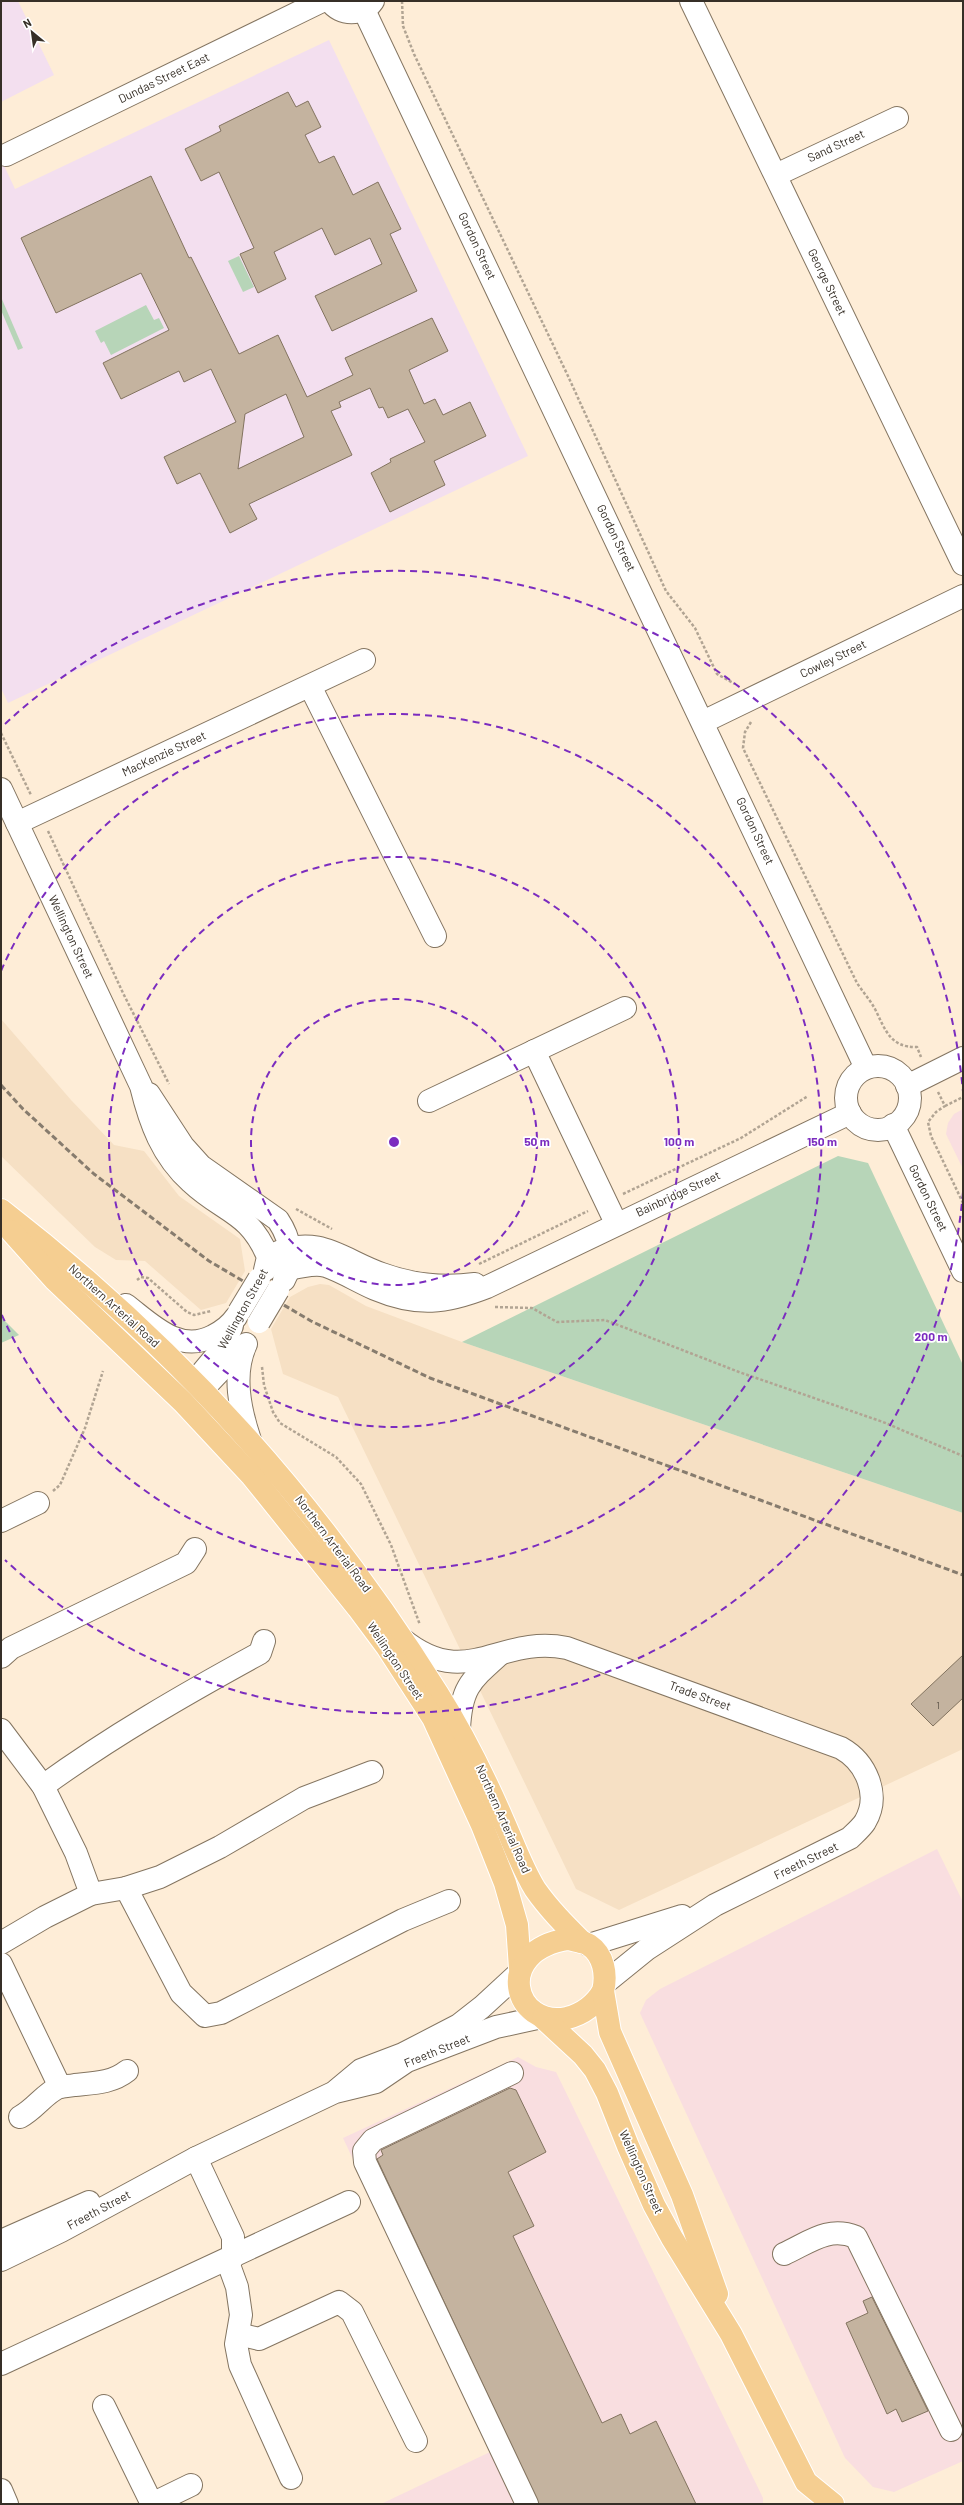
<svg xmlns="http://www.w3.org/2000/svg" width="964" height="2505" font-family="Barlow,sans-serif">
<rect width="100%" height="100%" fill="#feedd7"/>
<g fill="#f9dee0">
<path d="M963 1109V1169L946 1134 948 1123 954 1114Z"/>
<path d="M937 1849 963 1902V2461L894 2492 873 2487 845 2458 640 2013 646 2000 660 1989Z"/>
<path d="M518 2057 536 2067 556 2072 763 2498V2504H381L490 2452 343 2138Z"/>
</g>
<g fill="#f6e0c4">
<path d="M1 1019 71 1100 114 1145 144 1151 179 1196 240 1239 245 1271 226 1303 201 1310 145 1261 116 1260 95 1247 1 1156Z"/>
<path d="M320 1284 329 1285 366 1306 462 1342 963 1513V1749L619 1910 576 1889 338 1397 283 1374 271 1329 290 1297 308 1287Z"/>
</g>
<g fill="#f3dfef">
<path d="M1 1H18L54 75 1 102Z"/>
<path d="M329 40 528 456 8 703 1 688V159L15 189Z"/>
</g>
<g fill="#b7d5b8">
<path d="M239 256 254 287 243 292 228 261Z"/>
<path d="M1 297 23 348 18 350 1 310Z"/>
<path d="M146 305 154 320 159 318 164 328 111 355 104 341 101 343 95 331Z"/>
<path d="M838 1156 868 1163 963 1365V1513L462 1342Z"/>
<path d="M1 1317 19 1335 1 1343Z"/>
</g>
<g fill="#c4b39f" stroke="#82735f" fill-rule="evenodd">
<path d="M288 92 296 107 308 101 321 127 305 135 319 163 334 156 353 195 378 182 401 229 390 234 417 291 332 331 315 296 382 264 370 238 335 255 322 228 274 252 286 279 258 293 240 254 254 248 219 172 201 181 185 149 221 131 219 126Z"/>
<path d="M151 176 189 258 191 257 239 354 278 335 307 397 353 375 345 358 432 318 448 351 409 370 424 404 435 399 443 415 470 402 486 436 434 461 445 485 390 512 371 473 391 462 390 459 425 442 408 409 388 418 383 407 379 408 370 388 339 402 341 407 331 411 352 455 249 504 257 519 230 533 200 473 177 484 164 457 236 422 211 369 184 382 179 371 121 399 103 363 169 330 141 273 56 313 21 238ZM286 394 304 437 238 469 245 414Z"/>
<path d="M963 1655V1698L933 1726 911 1704Z"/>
<path d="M510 2088 516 2090 546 2152 508 2172 534 2226 513 2236 602 2423 621 2414 630 2434 656 2421 696 2504H539L377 2159 383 2155 381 2150Z"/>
<path d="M872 2297 928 2411 902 2422 896 2409 887 2414 846 2323 868 2313 863 2301Z"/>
</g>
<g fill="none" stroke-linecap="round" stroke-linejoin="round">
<defs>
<g id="minor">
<path d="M330 1C340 16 363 16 373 1"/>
<path d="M691 1 963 564"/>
<path d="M364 10 866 1068"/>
<path d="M6 155 322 1"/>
<path d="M776 175 897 118"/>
<path d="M310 686 435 936"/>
<path d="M703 722 963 596"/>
<path d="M1 789 141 1086C150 1123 162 1156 191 1182 224 1213 249 1211 268 1257L265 1270"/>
<path d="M17 823 364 660"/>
<path d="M534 1051 616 1223"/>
<circle cx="878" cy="1098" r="32"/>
<path d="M907 1086 963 1058"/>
<path d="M149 1094 183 1146 201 1166 278 1220C290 1238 295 1260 284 1280"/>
<path d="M429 1101 625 1008"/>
<path d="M893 1125 963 1271"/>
<path d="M276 1253C319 1234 344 1261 382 1274 412 1285 444 1288 475 1284"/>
<path d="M268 1257C274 1260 283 1268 290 1268 302 1268 313 1262 326 1266 343 1272 359 1282 375 1289 418 1307 446 1303 487 1287L850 1113"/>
<path d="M126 1305C151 1324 179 1354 213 1336 223 1331 230 1326 236 1317"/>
<path d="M246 1344C232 1374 240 1410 250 1440"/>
<path d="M196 1380 221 1350 232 1326"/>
<path d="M203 1389 242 1348"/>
<path d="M1 1521 38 1503"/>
<path d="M402 1639C467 1692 499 1634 567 1648L841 1748C866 1762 881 1795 865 1822 861 1828 855 1833 850 1838L715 1905 647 1949 605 1983"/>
<path d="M1 1657 11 1648 186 1563 195 1549"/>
<path d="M459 1729C461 1688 470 1681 499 1655"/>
<path d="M1 1730 43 1786 76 1853 91 1894"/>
<path d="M43 1786C112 1736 185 1694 260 1653L264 1641"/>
<path d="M126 1888 181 1993 205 2016 221 2013 403 1920 449 1901"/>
<path d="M1 1943 45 1917 91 1894 126 1888 160 1877 220 1847 304 1798 372 1772"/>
<path d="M589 1945 682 1916"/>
<path d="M1 1964 60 2087"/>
<path d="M512 2073 373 2140 364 2151 365 2162 527 2504"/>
<path d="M337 2090 361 2070 403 2054 459 2025 482 2007 519 1973"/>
<path d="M20 2117C35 2109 44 2094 59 2087 64 2086 70 2086 75 2085 94 2083 112 2083 127 2071"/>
<path d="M196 2158 233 2237V2256L229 2265 237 2287 241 2315 236 2344 240 2365 291 2478"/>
<path d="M1 2241 89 2202"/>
<path d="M784 2254C810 2242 828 2226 856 2237L951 2430"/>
<path d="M1 2260 61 2231 196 2158 335 2092 376 2082 407 2061 496 2027 542 2017"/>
<path d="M238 2334 259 2339 339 2302 352 2312 416 2441"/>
<path d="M1 2364 349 2202"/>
<path d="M104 2406 152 2504"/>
<path d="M1 2490 7 2504"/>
<path d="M152 2504 191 2485"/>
</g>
<g id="major">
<path d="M1 1210C178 1347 319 1504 438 1694 463 1734 484 1776 503 1820 513 1842 522 1868 535 1889 549 1909 565 1925 582 1942"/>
<path d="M11 1231 54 1279 183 1402 252 1476 358 1608 387 1647 433 1718 482 1825 505 1883 517 1925 520 1968"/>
<path d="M568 1939C575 1941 583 1941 589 1945 604 1955 607 1975 603 1991 595 2005 583 2014 567 2018 514 2029 492 1951 568 1939Z"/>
<path d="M603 1991 610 2032 682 2195 717 2294"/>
<path d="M543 2018 583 2055 595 2070 607 2093 628 2146 654 2205 672 2238 731 2334 806 2482 833 2504"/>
</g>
</defs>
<use href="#minor" stroke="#847561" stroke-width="24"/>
<use href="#major" stroke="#fff" stroke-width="24"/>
<g stroke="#b1a493" stroke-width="2.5" stroke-dasharray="3 2" stroke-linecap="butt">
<path d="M402 1 403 26 414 54 568 376 666 591 695 628 717 674 735 684"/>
<path d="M751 722 745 732 743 748 857 983C863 992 870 1000 875 1009 885 1029 890 1048 917 1047L921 1057"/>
<path d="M1 733 31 795"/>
<path d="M48 831 123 993 169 1084"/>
<path d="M938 1092 945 1106 936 1112 928 1122 931 1136 963 1203"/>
<path d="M945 1106 963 1097"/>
<path d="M623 1194 741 1138 808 1096"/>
<path d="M296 1209 332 1229"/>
<path d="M479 1264 588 1211"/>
<path d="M137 1280 141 1277 148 1278 187 1312 194 1315 211 1311"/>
<path d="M495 1307 532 1308 557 1322 605 1320 739 1372 883 1422 963 1456"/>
<path d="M262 1367 264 1385 273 1412 280 1423 336 1457 361 1484 391 1545 420 1625"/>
<path d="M53 1491 60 1485 85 1428 103 1371"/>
</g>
<use href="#minor" stroke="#fff" stroke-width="22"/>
<use href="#major" stroke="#f5ce91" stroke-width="22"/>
<path stroke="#877c6e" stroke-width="3" stroke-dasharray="6 3" stroke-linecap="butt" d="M1 1085 23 1109 94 1174 209 1261 311 1321 430 1378 963 1575"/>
<defs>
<g id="minor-bridge">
<path d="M239 1312 259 1279"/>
<path d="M259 1322 278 1290"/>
</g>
</defs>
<use href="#minor-bridge" stroke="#847561" stroke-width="24" stroke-linecap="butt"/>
<use href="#minor-bridge" stroke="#fff" stroke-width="22"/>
</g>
<g fill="none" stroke="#7b2cbf" stroke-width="2" stroke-dasharray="7 5">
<circle cx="394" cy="1142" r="143"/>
<circle cx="394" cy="1142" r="285"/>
<path d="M1 971A428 428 0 1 1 1 1313"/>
<path d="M963 1192A571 571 0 0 1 5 1560M5 724A571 571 0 0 1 963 1092"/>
</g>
<g text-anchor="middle" stroke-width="3.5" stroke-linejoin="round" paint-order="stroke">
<g font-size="10" fill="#5a5045">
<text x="938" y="1709">1</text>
</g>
<g font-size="12" fill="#362f27" stroke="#fff">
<text transform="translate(164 78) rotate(-26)" y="4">Dundas Street East</text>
<text transform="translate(836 146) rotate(-25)" y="4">Sand Street</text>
<text transform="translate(477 246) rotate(65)" y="4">Gordon Street</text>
<text transform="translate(827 282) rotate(64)" y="4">George Street</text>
<text transform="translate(616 538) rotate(64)" y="4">Gordon Street</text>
<text transform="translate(833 659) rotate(-26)" y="4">Cowley Street</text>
<text transform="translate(164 754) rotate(-25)" y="4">MacKenzie Street</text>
<text transform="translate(755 831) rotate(65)" y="4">Gordon Street</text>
<text transform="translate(71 937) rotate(65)" y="4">Wellington Street</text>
<text transform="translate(678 1194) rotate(-25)" y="4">Bainbridge Street</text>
<text transform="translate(928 1198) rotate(64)" y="4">Gordon Street</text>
<text transform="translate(114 1306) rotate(42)" y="4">Northern Arterial Road</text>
<text transform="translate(243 1309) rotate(-61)" y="4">Wellington Street</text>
<text transform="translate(333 1544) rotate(53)" y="4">Northern Arterial Road</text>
<text transform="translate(395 1661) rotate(56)" y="4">Wellington Street</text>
<text transform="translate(700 1696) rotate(20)" y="4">Trade Street</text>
<text transform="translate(503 1819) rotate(66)" y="4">Northern Arterial Road</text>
<text transform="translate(806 1861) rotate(-26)" y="4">Freeth Street</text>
<text transform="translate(437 2051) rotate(-22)" y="4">Freeth Street</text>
<text transform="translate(641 2172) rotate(66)" y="4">Wellington Street</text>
<text transform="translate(99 2210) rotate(-28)" y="4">Freeth Street</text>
</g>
</g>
<circle cx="394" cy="1142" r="6" fill="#7b2cbf" stroke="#fff" stroke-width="2"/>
<g font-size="12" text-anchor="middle" font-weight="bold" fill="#7b2cbf" stroke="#fff" stroke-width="3.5" stroke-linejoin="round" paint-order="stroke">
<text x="537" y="1146">50 m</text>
<text x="679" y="1146">100 m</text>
<text x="822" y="1146">150 m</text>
<text x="931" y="1341">200 m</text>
</g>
<rect width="964" height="2505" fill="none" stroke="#362f27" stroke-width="4"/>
<g transform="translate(32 32) rotate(331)" stroke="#ffffff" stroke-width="3" paint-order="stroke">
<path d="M0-3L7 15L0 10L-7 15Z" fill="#362f27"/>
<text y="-6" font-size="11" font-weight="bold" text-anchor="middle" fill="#362f27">N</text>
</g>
</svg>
